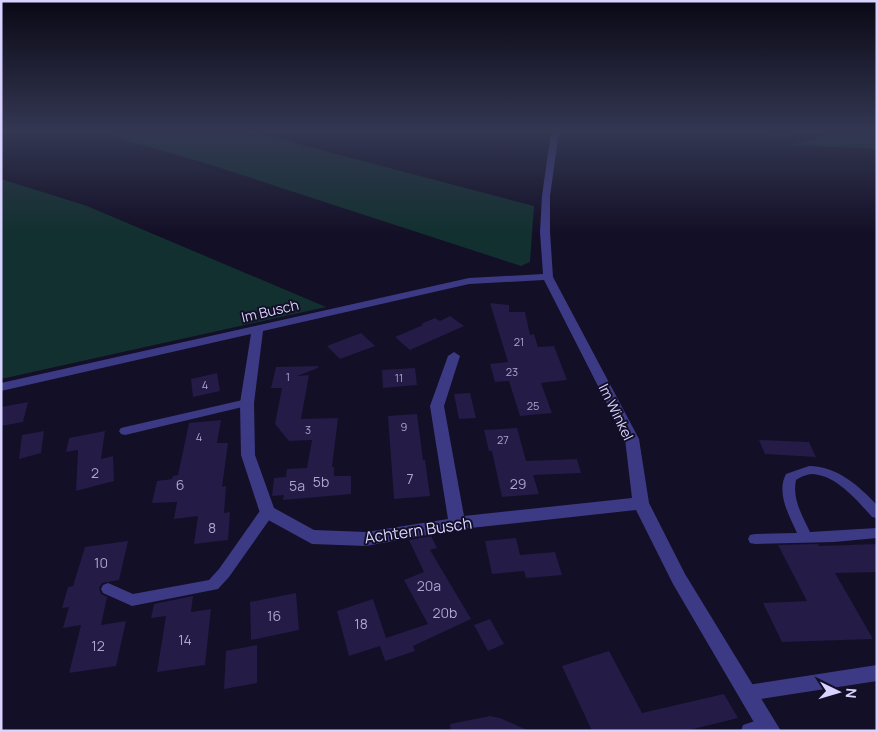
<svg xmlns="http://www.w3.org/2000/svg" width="878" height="732" font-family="Manrope,sans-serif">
<rect width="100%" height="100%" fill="#130f26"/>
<g fill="#12302f">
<path d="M97 132H274L268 136 534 206 530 262 521 266 205 163Z"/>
<path d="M730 132H808L784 138Z"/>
<path d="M831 132H877V149L791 145 814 139Z"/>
<path d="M1 179 87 206 326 307 1 379Z"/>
</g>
<g fill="#241b47">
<path d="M490 303 509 305V312H525L530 335 534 334 538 347 554 346 567 380 541 383 552 413 520 416 509 381 495 382 490 364 508 362Z"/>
<path d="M450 316 464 326 410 350 395 337 423 325 421 324 435 318 440 321Z"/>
<path d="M361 333 375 346 340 359 327 346Z"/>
<path d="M318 366V368L297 376 309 375 301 419 338 418 332 467H334V476H351V494L283 500 284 495 272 496 274 478 286 477 287 469 307 468 312 440 289 441 275 424 282 388H271L276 367Z"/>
<path d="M415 368 417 385 383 388 382 370Z"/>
<path d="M217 373 220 391 193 397 191 379Z"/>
<path d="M470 393 476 418 459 419 454 394Z"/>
<path d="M28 402 23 422 1 426V407Z"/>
<path d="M417 414 423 460H425L430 496 394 499 388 416Z"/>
<path d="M221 420 217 443H228L222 487 226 486 224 513 230 512 228 540 194 544 198 516 174 519 177 502 152 503 157 481 172 479 173 476 178 475 189 423Z"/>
<path d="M517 428 526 461 577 459 581 473 533 475 539 494 502 497 492 451H489L484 430Z"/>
<path d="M44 431 41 453 19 459 22 435Z"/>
<path d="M105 431 101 459 113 456 114 481 76 491 78 450 66 452 69 438Z"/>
<path d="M759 440 809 442 816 457 765 454Z"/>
<path d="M431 536 437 548 430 550 471 619 413 646 415 651 385 661 380 646 349 656 337 611 373 599 386 638 428 624 404 580 424 572 409 540Z"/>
<path d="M516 538 520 555 555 552 562 575 526 578 524 571 492 574 485 541Z"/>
<path d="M128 541 119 580 102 583 99 588 101 594 107 597 101 625 126 621 116 666 69 673 81 625 63 628 69 607 62 608 68 587 73 586 85 547Z"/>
<path d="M818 544 819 546 877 544V572L835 573 873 639 782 642 763 603 807 601 778 545Z"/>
<path d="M296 593 299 630 251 640 250 602Z"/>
<path d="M193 596 191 612 211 609 205 665 157 672 166 616 151 618 154 604Z"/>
<path d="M490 619 504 644 488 651 474 625Z"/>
<path d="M257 645V683L224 689 226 651Z"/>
<path d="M609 651 642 713 724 694 738 718 685 731H592L562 666Z"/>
<path d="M490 716 500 718 529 731H451L450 724Z"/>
</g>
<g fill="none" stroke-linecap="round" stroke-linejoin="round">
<g fill="#3d3a85" fill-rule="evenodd">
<path d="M247 399 252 403 251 405 125 435 121 434 119 431 121 428 125 427Z"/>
<path d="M809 466C837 466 859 486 877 505V518L872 517C857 500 835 474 811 474 805 475 800 477 796 480 792 499 802 515 810 532L877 528V538L834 542 755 544 750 543 748 539 750 535 755 534 797 533C789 515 776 493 786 474Z"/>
<path d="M267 507 272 508 273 512 272 516 229 577 218 589 132 606 103 593 101 589 103 585 108 583 133 594 209 580 219 569 262 508Z"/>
<path d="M877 665V681L747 701 741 699 739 693 741 687 747 685Z"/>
<path d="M767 717 773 719 775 725 773 731H741L743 725Z"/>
</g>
<path fill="#3d3a85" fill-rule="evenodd" d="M551 132H559L550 196V232L553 277 639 439 649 503 685 574 781 731H759L673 584 636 510 461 529 366 546 312 544 261 516 241 455 240 403 251 334 1 391V383L469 278 543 274 540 232 542 196ZM544 280 625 439 632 498 464 516 444 406 460 356 454 352 448 356 430 406 448 519 366 532 314 530 274 508 255 455 254 403 263 331 469 284Z"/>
</g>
<linearGradient id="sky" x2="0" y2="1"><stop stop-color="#0a0815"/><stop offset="0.56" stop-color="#333752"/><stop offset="1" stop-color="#333752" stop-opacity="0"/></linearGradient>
<rect width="878" height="234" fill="url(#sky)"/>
<g text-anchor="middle" stroke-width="4" stroke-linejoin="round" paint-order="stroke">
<g font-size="11" fill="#aca6d1">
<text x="519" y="346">21</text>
<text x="512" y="376">23</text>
<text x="288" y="381">1</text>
<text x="399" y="382">11</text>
<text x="205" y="389">4</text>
<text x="533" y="410">25</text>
<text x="404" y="431">9</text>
<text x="308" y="434">3</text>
<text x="199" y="441">4</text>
<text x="503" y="444">27</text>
</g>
<g font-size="14" fill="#d9d4ff" stroke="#130f26">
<text transform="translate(270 311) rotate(-13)" y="5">Im Busch</text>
<text transform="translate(616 412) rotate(64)" y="5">Im Winkel</text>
</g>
<g font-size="14" fill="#aca6d1">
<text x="95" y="478">2</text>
<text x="410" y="484">7</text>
<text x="321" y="487">5b</text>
<text x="518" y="489">29</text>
<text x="180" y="490">6</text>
<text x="297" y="491">5a</text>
<text x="212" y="533">8</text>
<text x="101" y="568">10</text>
<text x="429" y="591">20a</text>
<text x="445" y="618">20b</text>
<text x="274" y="621">16</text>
<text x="361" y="629">18</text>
<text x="185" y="645">14</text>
<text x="98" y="651">12</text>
</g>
<g font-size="16" fill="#d9d4ff" stroke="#130f26">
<text transform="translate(418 530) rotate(-8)" y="6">Achtern Busch</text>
</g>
</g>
<rect width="878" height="732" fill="none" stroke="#d9d4ff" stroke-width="5"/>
<g transform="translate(838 692) rotate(95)" stroke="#130f26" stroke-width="4" paint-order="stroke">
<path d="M0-4L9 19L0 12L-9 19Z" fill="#d9d4ff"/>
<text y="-8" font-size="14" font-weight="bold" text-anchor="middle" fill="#d9d4ff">N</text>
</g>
</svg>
